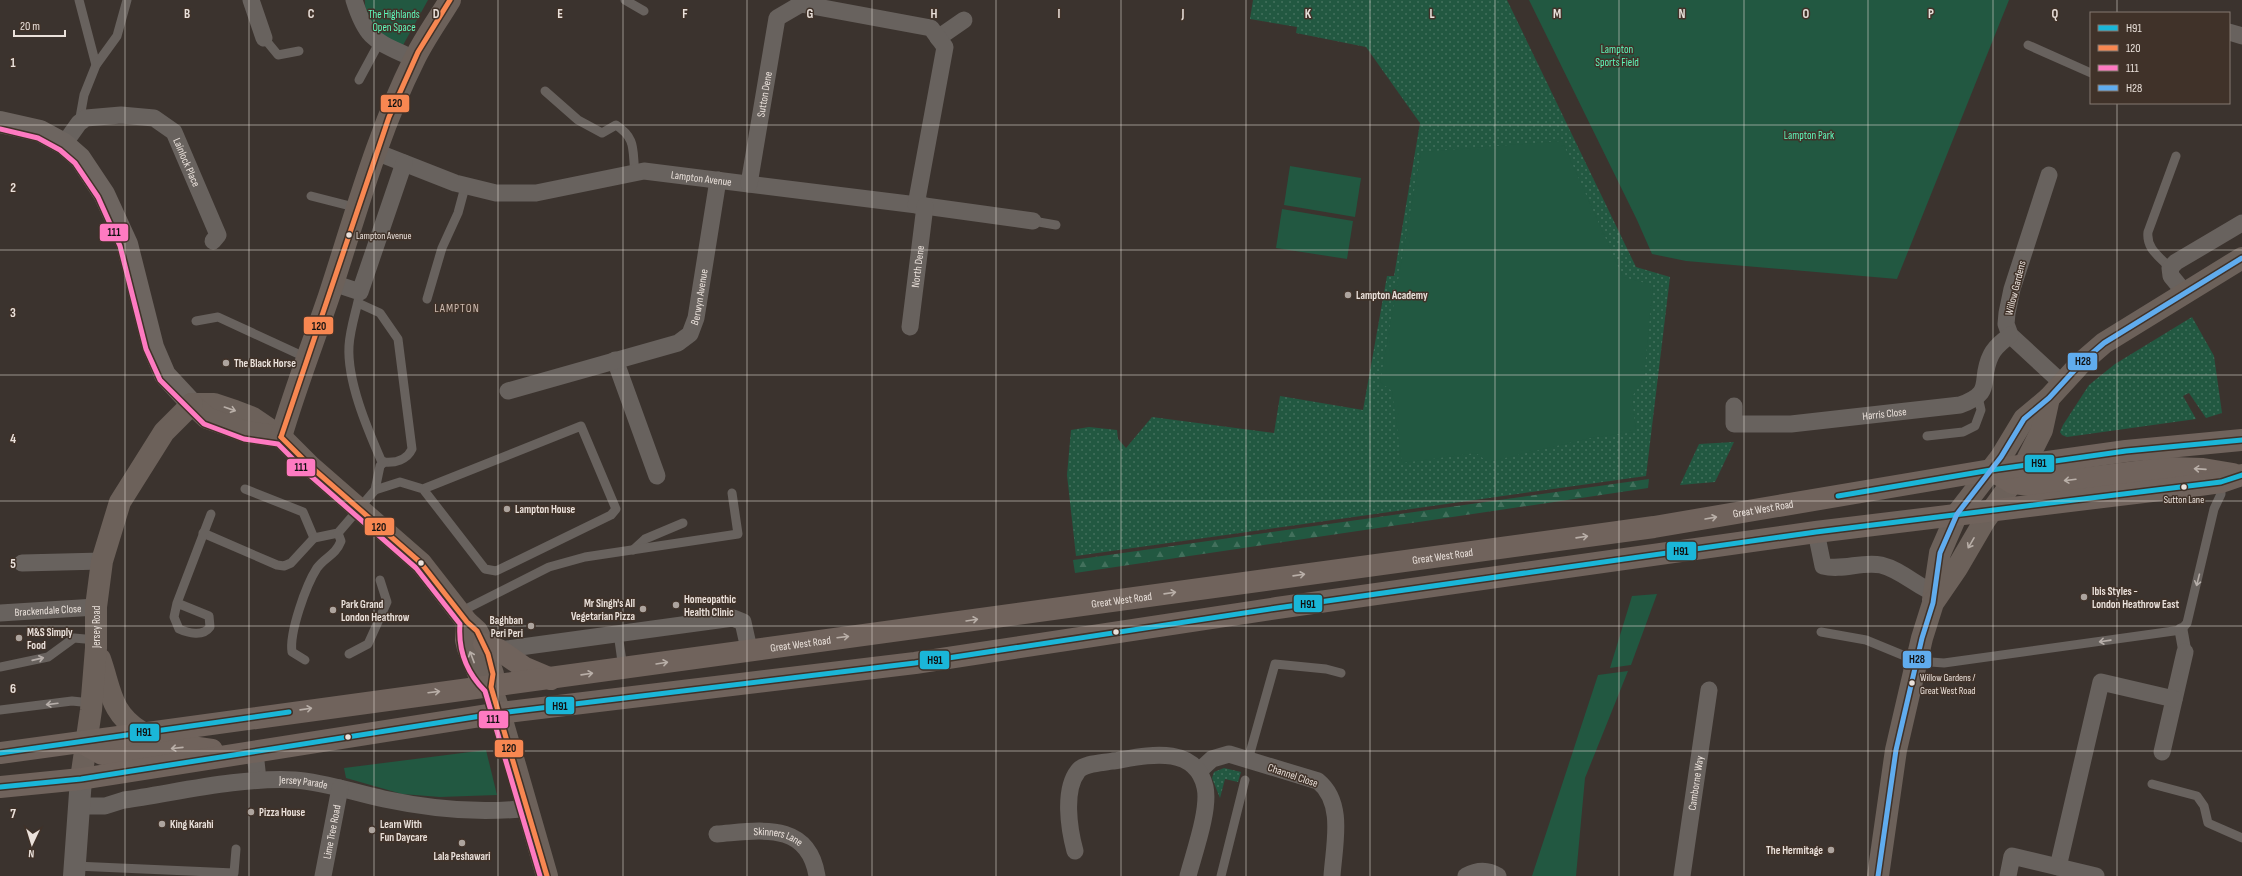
<svg xmlns="http://www.w3.org/2000/svg" width="2242" height="876" font-family="'Sofia Sans Condensed',sans-serif">
<defs>
<pattern id="grass-dots" width="8" height="8" patternUnits="userSpaceOnUse"><rect width="8" height="8" fill="#225841"/><path d="M2 2h.1M6 6h.1" fill="none" stroke="#42705c" stroke-width="1.8" stroke-linecap="round"/></pattern>
<pattern id="forest-firs" width="22" height="20" patternUnits="userSpaceOnUse"><rect width="22" height="20" fill="#225841"/><path d="M5 1l3.5 6h-7zM16 11l3.5 6h-7z" fill="#42705c"/></pattern>
</defs>
<rect width="100%" height="100%" fill="#3b332e"/>
<g fill="url(#grass-dots)">
<path d="M1253 0H1507L1636 267 1670 277 1646 476 1076 556 1067 475 1071 430 1089 427 1117 430 1118 439 1126 448 1152 417 1274 433 1280 396 1363 410 1387 276H1394L1420 123 1366 47 1296 33 1297 27 1250 19Z"/>
<path d="M2192 317 2214 356 2222 413 2206 418 2189 393 2183 396 2196 419 2067 437 2062 435 2060 432 2063 425 2089 385 2115 364Z"/>
<path d="M1734 442 1715 482 1680 485 1699 444Z"/>
<path d="M1224 768 1241 772 1238 782 1225 779 1220 798 1212 778 1214 772Z"/>
</g>
<path fill="url(#forest-firs)" d="M1649 479 1648 488 1075 573 1073 560Z"/>
<g fill="#225841">
<path d="M365 0H428L402 47C383 36 364 27 365 0Z"/>
<path d="M1529 0H2009L1897 279 1686 261 1652 254 1637 220Z"/>
<path d="M1562 141 1623 277 1653 285 1644 377 1632 397 1636 432 1595 437 1488 462 1476 453 1402 463 1392 391 1380 382 1421 152Z"/>
<path d="M1290 166 1361 178 1355 217 1284 205Z"/>
<path d="M1282 209 1353 221 1347 259 1276 248Z"/>
<path d="M1657 594 1631 665 1610 668 1632 596Z"/>
<path d="M1628 671 1585 778 1576 876H1532L1598 675Z"/>
<path d="M486 750 497 795 440 797 402 794 346 778 344 768Z"/>
</g>
<g fill="none" stroke-linecap="round" stroke-linejoin="round">
<g stroke="#68625e" stroke-width="9">
<path d="M79 0 96 65"/>
<path d="M625 0 644 11"/>
<path d="M264 38 278 55 299 51"/>
<path d="M2028 45 2091 73"/>
<path d="M359 80 379 43"/>
<path d="M545 91 578 120 602 133 616 125C637 139 632 150 635 173"/>
<path d="M79 123 84 95 96 65 117 36 127 0"/>
<path d="M311 196 358 208"/>
<path d="M1033 221 1056 225"/>
<path d="M2170 268C2160 257 2146 249 2148 232L2176 156"/>
<path d="M427 299 442 248 458 213 465 187"/>
<path d="M358 303 380 313 398 339 412 449C407 460 395 463 384 462L381 460C367 428 347 381 349 346 350 328 357 309 360 292"/>
<path d="M196 321 218 317 307 358"/>
<path d="M1927 436 1963 432 1975 426 1981 410 1978 397"/>
<path d="M245 489 303 512 314 538"/>
<path d="M375 490 380 466 384 462"/>
<path d="M203 533 277 565 284 566 291 563 314 538 338 533 375 490 400 482 423 489 485 569 496 571 611 515 616 509 581 426 423 489"/>
<path d="M633 550 645 539 683 523"/>
<path d="M177 603 209 616 210 627C203 637 188 633 179 629L174 617 177 603 211 514"/>
<path d="M460 612 549 567 585 557 738 534 732 493"/>
<path d="M1821 632 1866 640 1917 661 1944 663 2181 630 2187 623 2214 509 2221 494V482"/>
<path d="M618 633 623 669"/>
<path d="M349 654 368 644 387 602 380 580"/>
<path d="M305 660 292 652C289 633 306 585 317 568 326 556 335 556 341 541L338 533"/>
<path d="M0 667 48 657 74 638 96 640"/>
<path d="M0 710 72 701 91 703"/>
<path d="M1248 760 1275 664 1326 669 1341 673"/>
<path d="M2152 784 2197 796 2204 806 2208 823 2242 838"/>
<path d="M75 866 234 873 236 849"/>
<path d="M1221 876 1245 780"/>
</g>
<path stroke="#68625e" stroke-width="13" d="M2181 630 2185 652"/>
<g stroke="#68625e" stroke-width="17">
<path d="M251 0 264 38"/>
<path d="M354 0C367 42 377 41 414 59"/>
<path d="M2229 32 2242 36"/>
<path d="M938 38 964 20"/>
<path id="s1" d="M64 144 79 123 86 118 121 115 154 118 174 132 218 235 213 241"/>
<path id="s2" d="M376 152 455 183 496 193H536L644 171 925 206 1033 221"/>
<path d="M2049 175 2012 289 2007 313 2006 324 2010 335 2062 383"/>
<path id="s3" d="M749 184 777 18 801 4 931 28 945 47 916 205"/>
<path d="M333 283 360 292 404 163"/>
<path d="M2185 293 2171 276 2170 268 2176 262 2242 223"/>
<path id="s4" d="M910 327 925 206"/>
<path d="M615 360 657 476"/>
<path id="s5" d="M508 391 678 343 690 334 696 318 718 180"/>
<path id="s6" d="M1734 406V424H1791L1960 405C1996 392 1978 381 1991 355 1995 346 2003 341 2010 335"/>
<path d="M1816 532 1823 566C1842 571 1862 561 1881 565 1902 570 1918 588 1939 595"/>
<path d="M22 563 102 561"/>
<path id="s7" d="M0 613 96 607"/>
<path d="M499 650 733 618 743 622 749 649"/>
<path d="M255 752 258 780"/>
<path d="M2162 752 2185 652"/>
<path d="M1199 771 1212 759 1229 754 1318 781C1345 803 1334 845 1332 876"/>
<path id="s8" d="M78 806H105L124 800C179 792 240 777 295 780 325 782 355 793 384 799 431 809 481 814 528 808"/>
<path id="s9" d="M717 834C759 831 808 820 817 876"/>
<path d="M1075 851C1069 829 1063 790 1078 771 1084 763 1103 763 1113 761 1145 756 1195 743 1205 787 1210 809 1194 853 1188 876"/>
<path d="M2058 867 2101 682 2174 699"/>
<path id="s10" d="M323 876 340 788"/>
<path d="M1466 876C1477 870 1487 869 1498 876"/>
<path id="s11" d="M1682 876 1709 690"/>
<path d="M2008 876 2012 856 2096 876"/>
</g>
<path stroke="#68625e" stroke-width="22" d="M74 876 81 779"/>
<path stroke="#6d6560" stroke-width="22" d="M0 122 40 131 64 144 80 158 104 194 127 244 153 347 165 375 192 404"/>
<g stroke="#6c615a" stroke-width="22">
<path d="M192 404H214L235 411 253 418 281 437 310 466 421 563 467 622 477 631 482 641 493 674 491 687"/>
<path d="M192 404 207 418 246 432 274 436"/>
<path d="M281 437C295 389 313 343 329 296 355 217 377 134 414 60 424 39 438 20 450 0"/>
<path d="M1933 600 1940 553 1957 514 2001 457 2024 419 2049 398 2082 362 2104 343 2242 258"/>
<path d="M467 622 466 640 468 648 479 675 491 687 500 713 547 876"/>
<path d="M100 659C111 690 110 713 141 732"/>
<path id="s12" d="M81 779 91 710 96 648V607L102 561 120 502 164 432 192 404"/>
<path d="M1878 876 1896 750 1922 638 1933 603 1957 568 1985 520 2024 466 2042 430 2049 398"/>
</g>
<g stroke="#70635c" stroke-width="22">
<path d="M1991 470 2013 483 2031 485 2169 468 2203 469 2233 474"/>
<path d="M484 644 499 650 525 668 551 679"/>
<path d="M86 745 102 754 191 747 212 750"/>
<path id="s13" d="M0 753 1654 527 1991 470 2126 451 2242 440"/>
<path d="M0 787 81 779 500 713 915 663 1277 608 1816 532 2185 487 2221 482 2242 475"/>
</g>
<defs>
<g id="bus-1">
<path d="M1838 496 1991 470 2126 451 2242 440"/>
<path d="M0 753 289 712"/>
<path d="M0 787 81 779 500 713 915 663 1277 608 1816 532 2221 482 2242 475"/>
</g>
<g id="bus-2">
<path d="M281 437 310 466 421 563 467 622 477 631 488 654 493 674 491 687 547 876"/>
<path d="M281 437 389 117 418 52 450 0"/>
</g>
<path id="bus-3" d="M0 129 38 138 60 150 75 163 98 197 120 246 146 349 160 380 204 424 244 439 278 444 305 471 416 568 460 624C458 650 467 673 485 691L540 876"/>
<path id="bus-4" d="M1878 876 1896 750 1922 638 1933 603 1940 553 1957 514 2001 457 2024 419 2049 398 2082 362 2104 343 2242 258"/>
</defs>
<use href="#bus-1" stroke="#403229" stroke-width="8"/>
<use href="#bus-2" stroke="#403229" stroke-width="8"/>
<use href="#bus-3" stroke="#403229" stroke-width="8"/>
<use href="#bus-4" stroke="#403229" stroke-width="8"/>
<use href="#bus-1" stroke="#1ab6d8" stroke-width="5"/>
<use href="#bus-2" stroke="#f88751" stroke-width="5"/>
<use href="#bus-3" stroke="#fe7ac1" stroke-width="5"/>
<use href="#bus-4" stroke="#60acee" stroke-width="5"/>
</g>
<defs><path id="oneway-shaft" d="M-6 0H5M1.5-3L5.5 0L1.5 3" fill="none" stroke-width="1.6" stroke-linecap="round" stroke-linejoin="round"/></defs>
<g stroke="#b8aea7">
<use href="#oneway-shaft" transform="translate(230 409) rotate(19)"/>
<use href="#oneway-shaft" transform="translate(1971 543) rotate(120)"/>
<use href="#oneway-shaft" transform="translate(472 657) rotate(-111)"/>
</g>
<g stroke="#b9afa8">
<use href="#oneway-shaft" transform="translate(2200 469) rotate(-176)"/>
<use href="#oneway-shaft" transform="translate(2070 480) rotate(173)"/>
<use href="#oneway-shaft" transform="translate(1711 518) rotate(-10)"/>
<use href="#oneway-shaft" transform="translate(1582 537) rotate(-8)"/>
<use href="#oneway-shaft" transform="translate(1299 575) rotate(-8)"/>
<use href="#oneway-shaft" transform="translate(1170 593) rotate(-8)"/>
<use href="#oneway-shaft" transform="translate(972 620) rotate(-9)"/>
<use href="#oneway-shaft" transform="translate(843 637) rotate(-7)"/>
<use href="#oneway-shaft" transform="translate(662 663) rotate(-9)"/>
<use href="#oneway-shaft" transform="translate(587 674) rotate(-8)"/>
<use href="#oneway-shaft" transform="translate(434 692) rotate(-7)"/>
<use href="#oneway-shaft" transform="translate(306 709) rotate(-8)"/>
<use href="#oneway-shaft" transform="translate(177 748) rotate(174)"/>
</g>
<g stroke="#b6aea9">
<use href="#oneway-shaft" transform="translate(2198 580) rotate(104)"/>
<use href="#oneway-shaft" transform="translate(2105 641) rotate(172)"/>
<use href="#oneway-shaft" transform="translate(38 659) rotate(-13)"/>
<use href="#oneway-shaft" transform="translate(52 704) rotate(173)"/>
</g>
<path fill="none" stroke="#eae1db" stroke-width="1" stroke-opacity="0.55" d="M125 0V876M249 0V876M374 0V876M498 0V876M623 0V876M747 0V876M872 0V876M996 0V876M1121 0V876M1246 0V876M1370 0V876M1495 0V876M1619 0V876M1744 0V876M1868 0V876M1993 0V876M2117 0V13M2117 103V876M0 125H2242M0 250H2242M0 375H2242M0 501H2242M0 626H2242M0 751H2242"/>
<g fill="#eae1db" stroke="#403229" stroke-width="1.5">
<circle cx="349" cy="235" r="3.5"/>
<circle cx="2184" cy="487" r="3.5"/>
<circle cx="421" cy="563" r="3.5"/>
<circle cx="1116" cy="632" r="3.5"/>
<circle cx="1912" cy="683" r="3.5"/>
<circle cx="348" cy="737" r="3.5"/>
</g>
<g fill="#ada49e" stroke="#403229" stroke-width="1.5">
<circle cx="1348" cy="295" r="4"/>
<circle cx="226" cy="363" r="4"/>
<circle cx="507" cy="509" r="4"/>
<circle cx="2084" cy="597" r="4"/>
<circle cx="676" cy="605" r="4"/>
<circle cx="643" cy="609" r="4"/>
<circle cx="333" cy="610" r="4"/>
<circle cx="531" cy="626" r="4"/>
<circle cx="19" cy="638" r="4"/>
<circle cx="251" cy="812" r="4"/>
<circle cx="162" cy="824" r="4"/>
<circle cx="372" cy="830" r="4"/>
<circle cx="462" cy="843" r="4"/>
<circle cx="1831" cy="850" r="4"/>
</g>
<g text-anchor="middle" stroke-width="3" stroke-linejoin="round" paint-order="stroke">
<g font-size="10" fill="#eae1db" stroke="#403229" text-anchor="start">
<text x="356" y="239">Lampton Avenue</text>
<text x="2184" y="503" text-anchor="middle">Sutton Lane</text>
<text x="1920" y="681">Willow Gardens /<tspan x="1920" dy="13">Great West Road</tspan></text>
</g>
<g font-size="11" fill="#5efabc" stroke="#403229">
<text x="394" y="18">The Highlands<tspan x="394" dy="13">Open Space</tspan></text>
<text x="1617" y="53">Lampton<tspan x="1617" dy="13">Sports Field</tspan></text>
<text x="1809" y="139">Lampton Park</text>
</g>
<g font-size="11" fill="#eae1db" stroke="#403229">
<text dy="4" stroke="none"><textPath href="#s3" startOffset="91">Sutton Dene</textPath></text>
<text dy="4" stroke="none"><textPath href="#s1" startOffset="160">Lainlock Place</textPath></text>
<text dy="4" stroke="none"><textPath href="#s2" startOffset="335">Lampton Avenue</textPath></text>
<text dy="4" stroke="none"><textPath href="#s4" startOffset="61">North Dene</textPath></text>
<text transform="translate(2015 288) rotate(-76)" y="4">Willow Gardens</text>
<text dy="4" stroke="none"><textPath href="#s5" startOffset="230">Berwyn Avenue</textPath></text>
<text dy="4" stroke="none"><textPath href="#s6" startOffset="169">Harris Close</textPath></text>
<text dy="4" stroke="none"><textPath href="#s13" startOffset="1780">Great West Road</textPath></text>
<text dy="4" stroke="none"><textPath href="#s13" startOffset="1456">Great West Road</textPath></text>
<text dy="4" stroke="none"><textPath href="#s13" startOffset="1132">Great West Road</textPath></text>
<text dy="4" stroke="none"><textPath href="#s7" startOffset="48">Brackendale Close</textPath></text>
<text dy="4" stroke="none"><textPath href="#s12" startOffset="153">Jersey Road</textPath></text>
<text dy="4" stroke="none"><textPath href="#s13" startOffset="808">Great West Road</textPath></text>
<text transform="translate(1293 775) rotate(19)" y="4">Channel Close</text>
<text dy="4" stroke="none"><textPath href="#s11" startOffset="94">Camborne Way</textPath></text>
<text dy="4" stroke="none"><textPath href="#s8" startOffset="228">Jersey Parade</textPath></text>
<text dy="4" stroke="none"><textPath href="#s10" startOffset="45">Lime Tree Road</textPath></text>
<text dy="4" stroke="none"><textPath href="#s9" startOffset="62">Skinners Lane</textPath></text>
</g>
<g font-size="11" font-weight="bold" fill="#eae1db" stroke="#403229" text-anchor="start">
<text x="1356" y="299">Lampton Academy</text>
<text x="234" y="367">The Black Horse</text>
<text x="515" y="513">Lampton House</text>
<text x="2092" y="595">Ibis Styles -<tspan x="2092" dy="13">London Heathrow East</tspan></text>
<text x="684" y="603">Homeopathic<tspan x="684" dy="13">Health Clinic</tspan></text>
<text x="635" y="607" text-anchor="end">Mr Singh's All<tspan x="635" dy="13">Vegetarian Pizza</tspan></text>
<text x="341" y="608">Park Grand<tspan x="341" dy="13">London Heathrow</tspan></text>
<text x="523" y="624" text-anchor="end">Baghban<tspan x="523" dy="13">Peri Peri</tspan></text>
<text x="27" y="636">M&amp;S Simply<tspan x="27" dy="13">Food</tspan></text>
<text x="259" y="816">Pizza House</text>
<text x="170" y="828">King Karahi</text>
<text x="380" y="828">Learn With<tspan x="380" dy="13">Fun Daycare</tspan></text>
<text x="1823" y="854" text-anchor="end">The Hermitage</text>
<text x="462" y="860" text-anchor="middle">Lala Peshawari</text>
</g>
<g font-size="12" letter-spacing="1" fill="#ccbaaf" stroke="#403229">
<text x="457" y="312">LAMPTON</text>
</g>
</g>
<g font-size="13" text-anchor="middle" font-weight="bold" fill="#eae1db" stroke="#403229" stroke-width="3" stroke-linejoin="round" paint-order="stroke">
<text x="187" y="18">B</text>
<text x="311" y="18">C</text>
<text x="436" y="18">D</text>
<text x="560" y="18">E</text>
<text x="685" y="18">F</text>
<text x="810" y="18">G</text>
<text x="934" y="18">H</text>
<text x="1059" y="18">I</text>
<text x="1183" y="18">J</text>
<text x="1308" y="18">K</text>
<text x="1432" y="18">L</text>
<text x="1557" y="18">M</text>
<text x="1682" y="18">N</text>
<text x="1806" y="18">O</text>
<text x="1931" y="18">P</text>
<text x="2055" y="18">Q</text>
<text x="13" y="67">1</text>
<text x="13" y="192">2</text>
<text x="13" y="317">3</text>
<text x="13" y="443">4</text>
<text x="13" y="568">5</text>
<text x="13" y="693">6</text>
<text x="13" y="818">7</text>
</g>
<g stroke="#403229" stroke-width="1.5">
<rect x="380" y="94" width="30" height="19" rx="4" fill="#f88751"/>
<rect x="99" y="223" width="30" height="19" rx="4" fill="#fe7ac1"/>
<rect x="303" y="316" width="31" height="19" rx="4" fill="#f88751"/>
<rect x="2067" y="352" width="31" height="19" rx="4" fill="#60acee"/>
<rect x="2024" y="454" width="31" height="19" rx="4" fill="#1ab6d8"/>
<rect x="286" y="458" width="30" height="19" rx="4" fill="#fe7ac1"/>
<rect x="364" y="517" width="31" height="19" rx="4" fill="#f88751"/>
<rect x="1666" y="541" width="31" height="20" rx="4" fill="#1ab6d8"/>
<rect x="1293" y="594" width="30" height="19" rx="4" fill="#1ab6d8"/>
<rect x="1902" y="650" width="30" height="19" rx="4" fill="#60acee"/>
<rect x="919" y="650" width="31" height="20" rx="4" fill="#1ab6d8"/>
<rect x="545" y="696" width="30" height="19" rx="4" fill="#1ab6d8"/>
<rect x="478" y="710" width="31" height="19" rx="4" fill="#fe7ac1"/>
<rect x="129" y="723" width="31" height="19" rx="4" fill="#1ab6d8"/>
<rect x="494" y="739" width="30" height="19" rx="4" fill="#f88751"/>
</g>
<g font-size="11" text-anchor="middle" font-weight="bold" fill="#111">
<text x="395" y="107">120</text>
<text x="114" y="236">111</text>
<text x="319" y="330">120</text>
<text x="2083" y="365">H28</text>
<text x="2039" y="467">H91</text>
<text x="301" y="471">111</text>
<text x="379" y="531">120</text>
<text x="1681" y="555">H91</text>
<text x="1308" y="608">H91</text>
<text x="1917" y="663">H28</text>
<text x="935" y="664">H91</text>
<text x="560" y="710">H91</text>
<text x="493" y="723">111</text>
<text x="144" y="736">H91</text>
<text x="509" y="752">120</text>
</g>
<rect x="2090" y="12" width="140" height="92" fill="#403229" stroke="#847870"/>
<rect x="2098" y="25" width="20" height="6" fill="#1ab6d8" stroke="#847870"/>
<text x="2126" y="32" font-size="12" fill="#eae1db">H91</text>
<rect x="2098" y="45" width="20" height="6" fill="#f88751" stroke="#847870"/>
<text x="2126" y="52" font-size="12" fill="#eae1db">120</text>
<rect x="2098" y="65" width="20" height="6" fill="#fe7ac1" stroke="#847870"/>
<text x="2126" y="72" font-size="12" fill="#eae1db">111</text>
<rect x="2098" y="85" width="20" height="6" fill="#60acee" stroke="#847870"/>
<text x="2126" y="92" font-size="12" fill="#eae1db">H28</text>
<g transform="translate(32 844) rotate(184)" stroke="#403229" stroke-width="3" paint-order="stroke">
<path d="M0-3L7 15L0 10L-7 15Z" fill="#eae1db"/>
<text y="-6" font-size="11" font-weight="bold" text-anchor="middle" fill="#eae1db">N</text>
</g>
<path d="M14 30v6h51v-6" fill="none" stroke="#eae1db" stroke-width="2"/>
<text x="20" y="30" font-size="12" fill="#eae1db" stroke="#403229" stroke-width="3" paint-order="stroke">20 m</text>
</svg>
